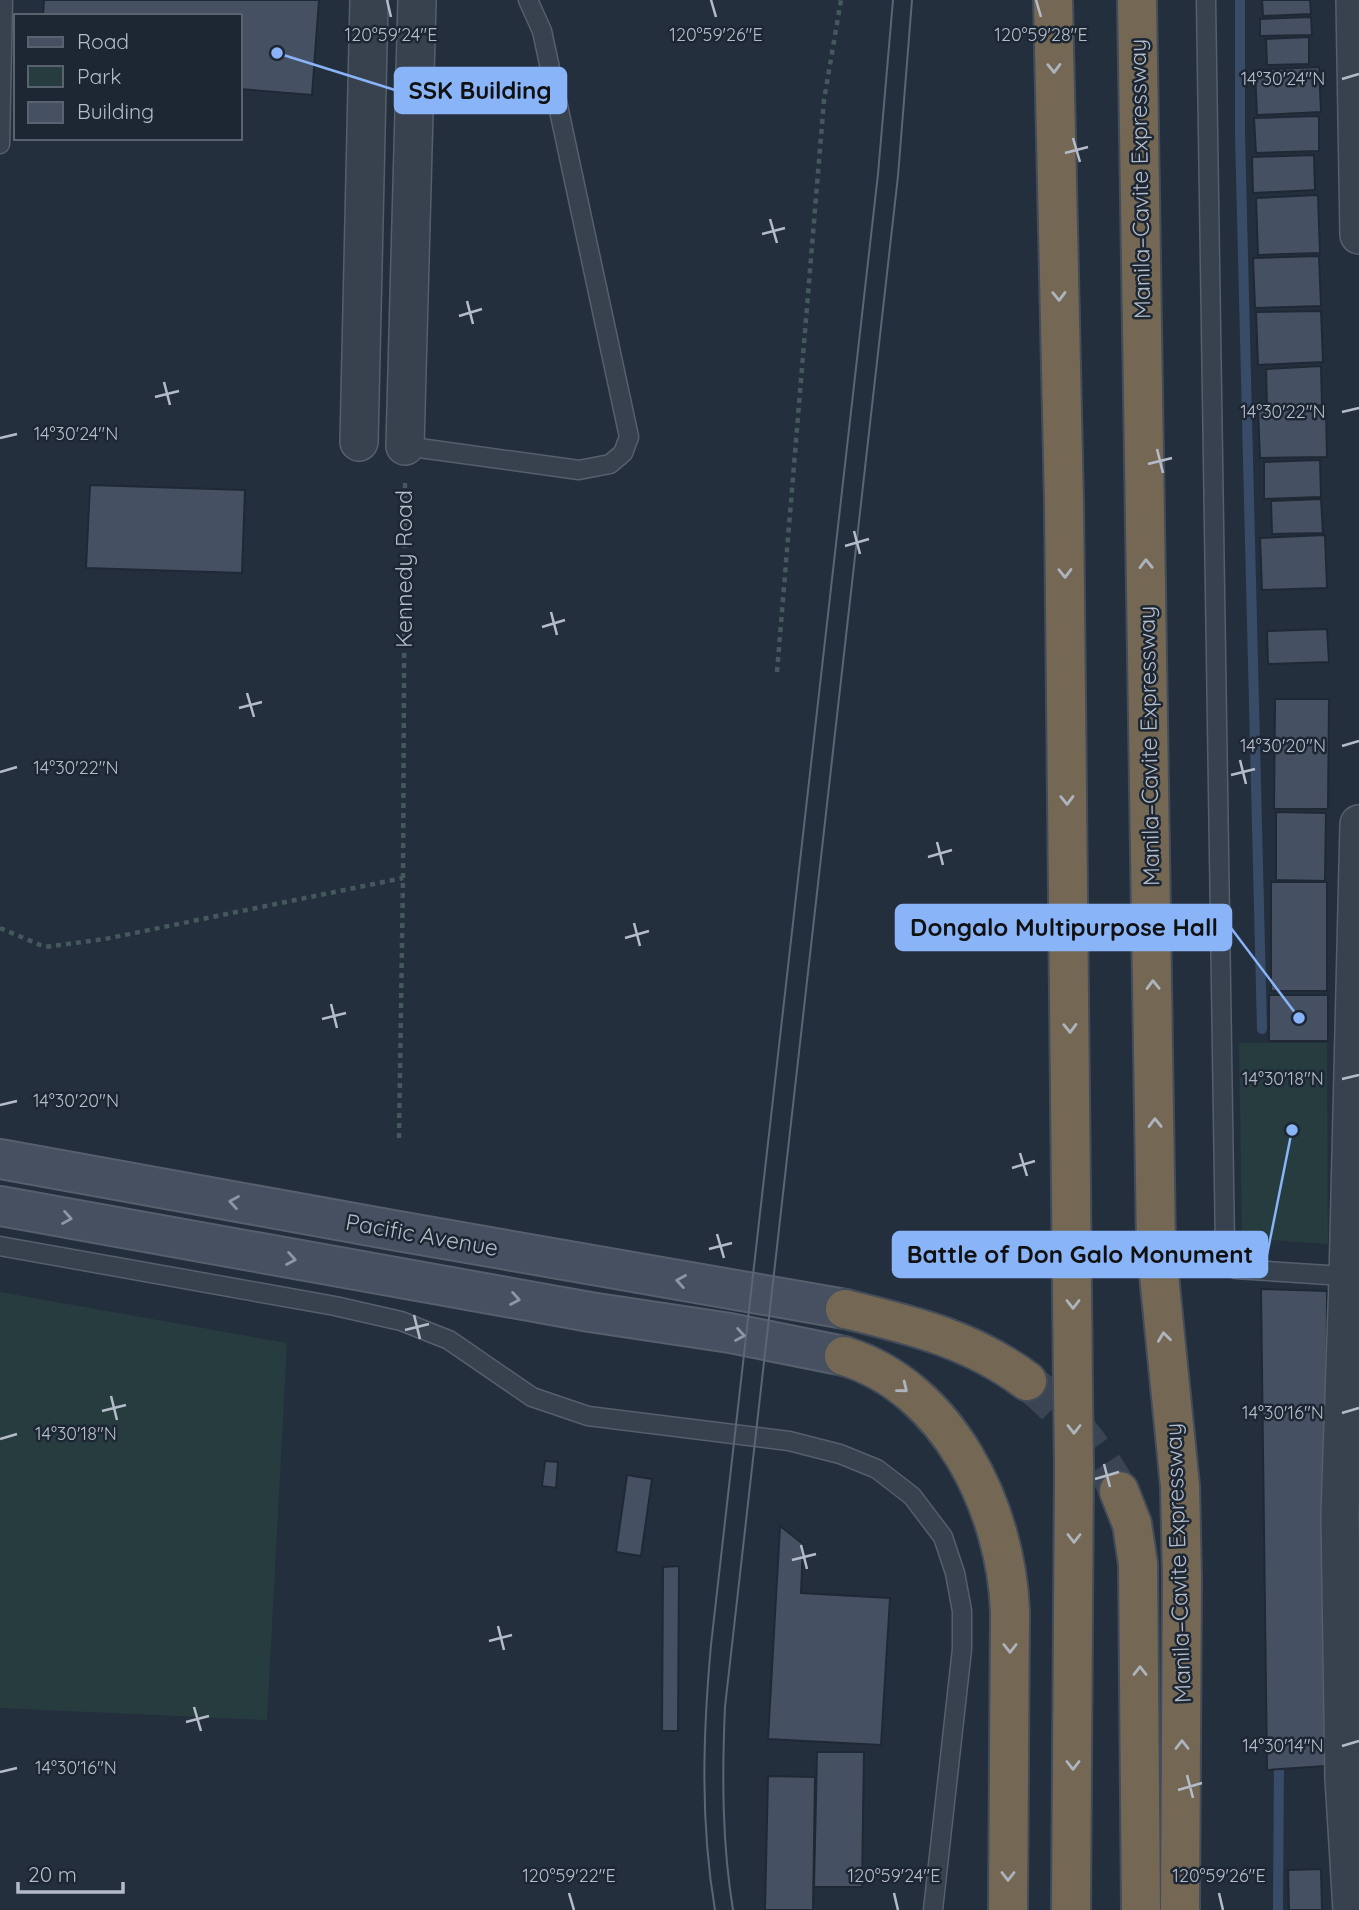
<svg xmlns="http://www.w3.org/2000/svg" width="1359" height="1910" font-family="Quicksand,sans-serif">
<rect width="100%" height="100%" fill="#242f3e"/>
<g fill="#263c3f">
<path d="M1239 1043H1327L1328 1244 1242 1238Z"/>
<path d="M0 1292 287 1343 267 1720 0 1708Z"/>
</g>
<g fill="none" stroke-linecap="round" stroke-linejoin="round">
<g stroke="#394c67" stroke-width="10">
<path d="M1240 0V134L1262 1029"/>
<path d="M1278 1910 1279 1755"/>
</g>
</g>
<g fill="#455162" stroke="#1f2835" stroke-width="2">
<path d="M44 0H319L312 95 240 89V16H43Z"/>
<path d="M1262 0H1310L1311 14 1263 16Z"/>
<path d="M1311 17 1312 35 1260 36V19Z"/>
<path d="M1309 37V64L1267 65 1266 39Z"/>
<path d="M1319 67 1321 112 1257 115 1255 70Z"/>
<path d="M1319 116V151L1256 153 1254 118Z"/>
<path d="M1314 155 1315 190 1253 193 1252 157Z"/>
<path d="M1318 195 1320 253 1258 255 1256 198Z"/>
<path d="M1319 256 1321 306 1255 308 1253 258Z"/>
<path d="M1321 311 1323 362 1258 365 1256 312Z"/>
<path d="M1321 366 1322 405 1267 406 1266 369Z"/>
<path d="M1326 408 1327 457 1260 458 1258 410Z"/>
<path d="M1320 460 1321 497 1264 499V462Z"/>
<path d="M90 485 245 490 242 573 86 568Z"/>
<path d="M1321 499 1323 533 1272 534 1271 501Z"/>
<path d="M1325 535 1327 588 1262 590 1260 538Z"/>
<path d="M1327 629 1329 662 1268 664 1267 631Z"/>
<path d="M1275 699H1329L1328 809H1274Z"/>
<path d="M1276 812 1326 813 1325 881 1276 880Z"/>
<rect x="1271" y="882" width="56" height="109"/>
<rect x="1269" y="995" width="59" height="46"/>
<path d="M1261 1289 1327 1291 1325 1766 1267 1770Z"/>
<path d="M545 1461 558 1462 556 1488 542 1486Z"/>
<path d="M627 1475 652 1479 641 1556 616 1552Z"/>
<path d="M780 1526 803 1544 801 1593 890 1598 881 1745 768 1739Z"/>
<path d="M679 1566 678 1731H662L663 1567Z"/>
<path d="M817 1752H864L862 1887H814Z"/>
<path d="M768 1776 815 1777 813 1910H765Z"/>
<path d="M1321 1869 1322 1910H1289L1288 1870Z"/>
</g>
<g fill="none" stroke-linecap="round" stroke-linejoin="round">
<path stroke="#3a4453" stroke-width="38" stroke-dasharray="38 19" stroke-linecap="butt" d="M1027 1381C1065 1410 1096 1450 1119 1491"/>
<defs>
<g id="service">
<path d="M1206 0 1225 1247 1230 1263 1236 1269 1328 1275 1348 1279"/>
<path d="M0 144 3 0"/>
<path d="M405 446 579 470 610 464 623 453 629 437 542 31 528 0"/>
<path d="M0 1246 335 1306 401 1321 449 1340 532 1397 588 1416 789 1441 840 1454 877 1469 912 1496 943 1537 955 1573 962 1611V1649L933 1910"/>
</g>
<g id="minor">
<path d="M1355 0 1359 235"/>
<path d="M359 442 369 0"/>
<path d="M405 446 417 0"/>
<path d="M1352 1910 1344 1778 1340 1515 1348 1279 1359 824"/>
</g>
<g id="secondary">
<path d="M0 1159 398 1231 845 1309"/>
<path d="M0 1206 590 1312 730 1333 844 1356"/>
</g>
<g id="motorway">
<path d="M1053 0 1064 504 1073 1389"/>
<path d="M1137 0 1156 1245 1180 1486 1182 1577 1180 1910"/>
<path d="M845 1309C911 1325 971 1339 1027 1381"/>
<path d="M844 1356C949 1388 1006 1509 1010 1611L1008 1910"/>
<path d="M1119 1491 1132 1524 1138 1564 1141 1910"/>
<path d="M1071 1910 1074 1470"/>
</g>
</defs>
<use href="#service" stroke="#565f6c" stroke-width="21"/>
<use href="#minor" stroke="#565f6c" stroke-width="40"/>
<use href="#secondary" stroke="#565f6c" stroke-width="42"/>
<use href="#motorway" stroke="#434c59" stroke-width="42"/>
<g stroke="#44595c" stroke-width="4.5" stroke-dasharray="5 5" stroke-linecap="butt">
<path d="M777 672 824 100 841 0"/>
<path d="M0 928 45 947 105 939 403 878"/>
<path d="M399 1138 403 878 405 481"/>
</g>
<use href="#service" stroke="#38414e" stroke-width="18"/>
<use href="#minor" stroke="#38414e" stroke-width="37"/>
<use href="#secondary" stroke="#465061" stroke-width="38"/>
<use href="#motorway" stroke="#746855" stroke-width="38"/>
<g stroke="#5a6575" stroke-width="2">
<path d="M715 1910C700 1822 703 1733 711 1645L878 174 893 0"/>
<path d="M733 1910C722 1843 722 1775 725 1707L898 176 912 0"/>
</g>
<defs>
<path id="motorway-bridge" d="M1073 1389 1074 1470"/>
</defs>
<use href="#motorway-bridge" stroke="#434c59" stroke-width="42" stroke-linecap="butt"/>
<use href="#motorway-bridge" stroke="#746855" stroke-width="38"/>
</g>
<defs><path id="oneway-chevron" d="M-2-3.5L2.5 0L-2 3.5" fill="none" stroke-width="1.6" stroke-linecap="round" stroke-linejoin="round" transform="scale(1.75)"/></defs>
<g stroke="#aeb4bd">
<use href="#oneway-chevron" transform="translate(1054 68) rotate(89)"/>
<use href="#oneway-chevron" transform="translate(1059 296) rotate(89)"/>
<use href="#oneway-chevron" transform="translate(1146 564) rotate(-91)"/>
<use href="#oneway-chevron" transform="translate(1065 573) rotate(89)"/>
<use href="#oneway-chevron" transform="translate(1067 800) rotate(89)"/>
<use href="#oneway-chevron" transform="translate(1153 985) rotate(-91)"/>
<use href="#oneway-chevron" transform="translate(1070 1028) rotate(89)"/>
<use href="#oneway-chevron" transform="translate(1155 1123) rotate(-91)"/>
<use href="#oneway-chevron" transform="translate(1073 1304) rotate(90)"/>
<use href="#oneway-chevron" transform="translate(1164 1337) rotate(-97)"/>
<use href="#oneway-chevron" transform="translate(903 1388) rotate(39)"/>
<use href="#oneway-chevron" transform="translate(1074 1429) rotate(90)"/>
<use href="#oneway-chevron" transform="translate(1074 1538) rotate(90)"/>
<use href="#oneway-chevron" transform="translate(1010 1648) rotate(90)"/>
<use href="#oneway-chevron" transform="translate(1140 1671) rotate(-90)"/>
<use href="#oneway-chevron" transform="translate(1182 1745) rotate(-90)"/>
<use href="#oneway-chevron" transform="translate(1073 1765) rotate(90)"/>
<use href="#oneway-chevron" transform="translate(1008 1876) rotate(90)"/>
</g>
<g stroke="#8e96a5">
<use href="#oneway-chevron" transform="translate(234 1202) rotate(-170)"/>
<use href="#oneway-chevron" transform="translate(67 1218) rotate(10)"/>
<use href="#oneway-chevron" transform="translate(291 1259) rotate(10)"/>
<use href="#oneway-chevron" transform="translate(681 1281) rotate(-170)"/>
<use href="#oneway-chevron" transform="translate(515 1299) rotate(10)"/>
<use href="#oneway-chevron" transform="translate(740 1335) rotate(10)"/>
</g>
<path fill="none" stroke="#b4bcc9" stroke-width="2.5" d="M387 0 391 17M711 0 716 17M1036 0 1041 17M1342 79 1359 74M1073 138 1080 162M1065 153 1088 147M770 219 777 243M762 234 785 228M467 301 473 324M459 316 482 309M164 382 170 405M155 397 179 391M1342 412 1359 408M0 438 17 434M1157 449 1163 473M1148 464 1172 458M854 531 860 554M845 546 869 539M551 612 557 635M542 627 565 620M247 693 254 717M239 708 262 702M1342 746 1359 741M1240 760 1246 784M0 772 17 767M1231 775 1255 769M937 842 943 865M928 857 952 850M634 923 640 946M625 938 649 931M331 1004 337 1028M322 1019 346 1013M1342 1079 1359 1075M0 1105 17 1101M1020 1153 1027 1176M1012 1168 1035 1161M717 1234 724 1258M709 1249 732 1243M414 1315 420 1339M405 1330 429 1324M111 1396 117 1420M102 1411 126 1405M1342 1413 1359 1408M0 1439 17 1434M1104 1464 1110 1487M1095 1479 1119 1472M801 1545 807 1569M792 1560 816 1554M498 1626 504 1650M489 1641 512 1635M194 1707 201 1731M186 1722 209 1716M1342 1746 1359 1741M0 1772 17 1768M1187 1775 1193 1798M1178 1790 1202 1783M569 1893 574 1910M894 1893 898 1910M1219 1893 1223 1910"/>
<g text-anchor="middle" stroke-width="5" stroke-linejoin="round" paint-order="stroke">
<g font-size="23" fill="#b4bcc9" stroke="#1d2633">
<text transform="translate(1140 179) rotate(-91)" y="8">Manila–Cavite Expressway</text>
<text transform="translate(404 569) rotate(-90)" y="8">Kennedy Road</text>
<text transform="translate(1149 746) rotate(-91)" y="8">Manila–Cavite Expressway</text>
<text transform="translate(422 1235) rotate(10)" y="8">Pacific Avenue</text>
<text transform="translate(1178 1563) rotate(-92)" y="8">Manila–Cavite Expressway</text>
</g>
</g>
<g font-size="18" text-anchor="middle" fill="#b4bcc9" stroke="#1d2633" stroke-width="5" stroke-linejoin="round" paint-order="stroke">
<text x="391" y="41">120°59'24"E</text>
<text x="716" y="41">120°59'26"E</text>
<text x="1041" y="41">120°59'28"E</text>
<text x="1283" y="85">14°30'24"N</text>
<text x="1283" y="418">14°30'22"N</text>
<text x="76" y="440">14°30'24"N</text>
<text x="1283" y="752">14°30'20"N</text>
<text x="76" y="774">14°30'22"N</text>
<text x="1283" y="1085">14°30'18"N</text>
<text x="76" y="1107">14°30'20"N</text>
<text x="1283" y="1419">14°30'16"N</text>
<text x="76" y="1440">14°30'18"N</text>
<text x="1283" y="1752">14°30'14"N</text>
<text x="76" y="1774">14°30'16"N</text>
<text x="569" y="1882">120°59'22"E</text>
<text x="894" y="1882">120°59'24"E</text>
<text x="1219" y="1882">120°59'26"E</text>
</g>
<path fill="none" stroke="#8ab4f8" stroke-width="2.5" d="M277 53L395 90M1299 1018L1231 928M1292 1130L1267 1255"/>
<g fill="#8ab4f8" stroke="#1d2633" stroke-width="2.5">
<circle cx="277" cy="53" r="7"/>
<circle cx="1299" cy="1018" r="7"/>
<circle cx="1292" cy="1130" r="7"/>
</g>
<g fill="#8ab4f8" stroke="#8ab4f8" stroke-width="2.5">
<rect x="395" y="68" width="171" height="45" rx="7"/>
<rect x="896" y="905" width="335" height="45" rx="7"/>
<rect x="893" y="1232" width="374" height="45" rx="7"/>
</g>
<g font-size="24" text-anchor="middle" font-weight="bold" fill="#111">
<text x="480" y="99">SSK Building</text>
<text x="1064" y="936">Dongalo Multipurpose Hall</text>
<text x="1080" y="1263">Battle of Don Galo Monument</text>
</g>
<rect x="14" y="14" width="228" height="126" fill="#1d2633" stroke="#59626f" stroke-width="2"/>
<rect x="28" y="37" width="35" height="10" fill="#465061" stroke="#59626f" stroke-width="2"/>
<text x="77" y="49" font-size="21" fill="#b4bcc9">Road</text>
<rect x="28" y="66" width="35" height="21" fill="#263c3f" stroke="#59626f" stroke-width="2"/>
<text x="77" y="84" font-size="21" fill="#b4bcc9">Park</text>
<rect x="28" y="102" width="35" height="21" fill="#455162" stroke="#59626f" stroke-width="2"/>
<text x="77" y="119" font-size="21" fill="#b4bcc9">Building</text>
<path d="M18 1882v10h105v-10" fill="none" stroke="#b4bcc9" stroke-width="3.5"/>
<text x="28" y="1882" font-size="21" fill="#b4bcc9" stroke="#1d2633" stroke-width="5" paint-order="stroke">20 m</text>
</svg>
